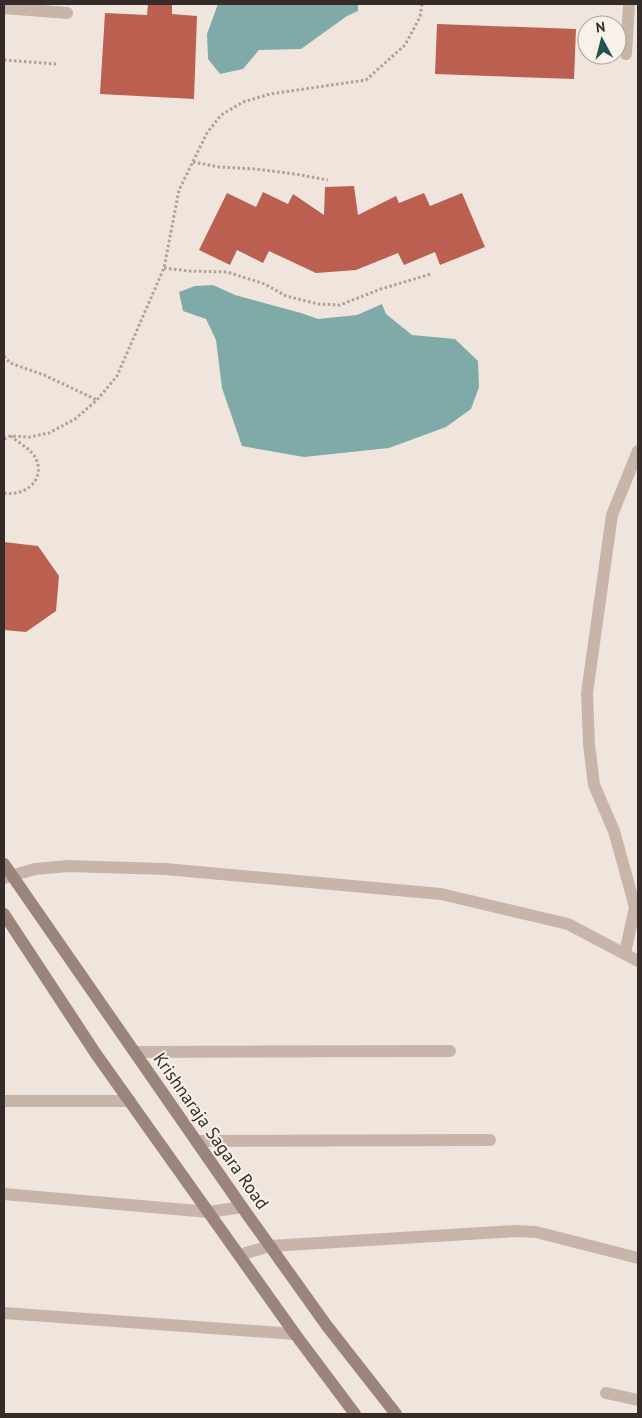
<svg xmlns="http://www.w3.org/2000/svg" width="642" height="1418" font-family="'PT Sans',sans-serif">
<rect width="100%" height="100%" fill="#f0e5dd"/>
<g fill="#7faaa8">
<path d="M218 4H358V11L347 16 301 49 259 50 243 69 220 74 208 59 207 34Z"/>
<path d="M213 285 235 295 301 313 318 319 357 315 382 304 386 314 412 335 455 339 478 361 479 387 471 409 446 427 389 448 304 457 242 446 222 388 216 340 206 319 183 311 179 292 195 286Z"/>
</g>
<g fill="#bb6050">
<path d="M148 4H172V14L197 16 194 99 100 94 105 13 147 15Z"/>
<path d="M437 24 576 29 574 79 435 74Z"/>
<path d="M354 186 358 215 396 196 399 203 424 193 430 206 462 193 485 247 440 265 435 252 404 265 398 253 356 270 316 273 269 251 263 263 237 250 230 265 199 250 227 193 256 207 263 192 288 204 293 194 324 215 325 187Z"/>
<path d="M4 542 38 546 59 576 56 611 26 632 4 630Z"/>
</g>
<g fill="none" stroke-linecap="round" stroke-linejoin="round">
<g stroke="#b39f94" stroke-width="3" stroke-dasharray="2.5 2.5" stroke-linecap="butt">
<path d="M4 60 56 64"/>
<path d="M193 162 219 167 256 169 295 174 328 180"/>
<path d="M164 268 189 271 227 272 265 284 286 296 318 304 340 305 381 289 431 274"/>
<path d="M4 356 10 363 44 375 97 400"/>
<path d="M4 439 10 436 30 437 49 433 75 419 97 400 117 376 164 268 179 190 207 133 221 115 243 102 270 94 366 80 405 45 420 17 422 4"/>
<path d="M4 493C25 497 47 479 35 457 30 448 18 443 11 436"/>
</g>
<g stroke="#c7b5aa" stroke-width="12">
<path d="M4 8 67 13"/>
<path d="M626 54 629 4"/>
</g>
<g stroke="#c7b5aa" stroke-width="12">
<path d="M4 878 35 869 68 866 165 869 441 894 568 924 638 961"/>
<path d="M625 953 635 907 614 831 594 785 589 744 587 693 612 515 638 451"/>
<path d="M135 1052 450 1051"/>
<path d="M4 1101H130"/>
<path d="M196 1141 490 1140"/>
<path d="M4 1194 209 1212 242 1207"/>
<path d="M239 1255 270 1246 516 1231 536 1232 638 1258"/>
<path d="M4 1313 295 1334"/>
<path d="M606 1393 638 1400"/>
</g>
<g stroke="#9a847c" stroke-width="12">
<path d="M4 864 242 1207 327 1326 396 1414"/>
<path d="M4 914 96 1054 295 1334 355 1414"/>
</g>
</g>
<g text-anchor="middle" stroke-width="4" stroke-linejoin="round" paint-order="stroke">
<g font-size="18" fill="#352c29" stroke="#f8f0e9">
<text transform="translate(211 1131) rotate(55)" y="6">Krishnaraja Sagara Road</text>
</g>
</g>
<rect width="642" height="1418" fill="none" stroke="#352c29" stroke-width="10"/>
<g transform="translate(602 40) rotate(353)"><circle r="24" fill="#f8f0e9" stroke="#aaa29c"/>
<path d="M0-4L9 19L0 12L-9 19Z" fill="#225352"/>
<text y="-8" font-size="14" font-weight="bold" text-anchor="middle" fill="#352c29">N</text>
</g>
</svg>
